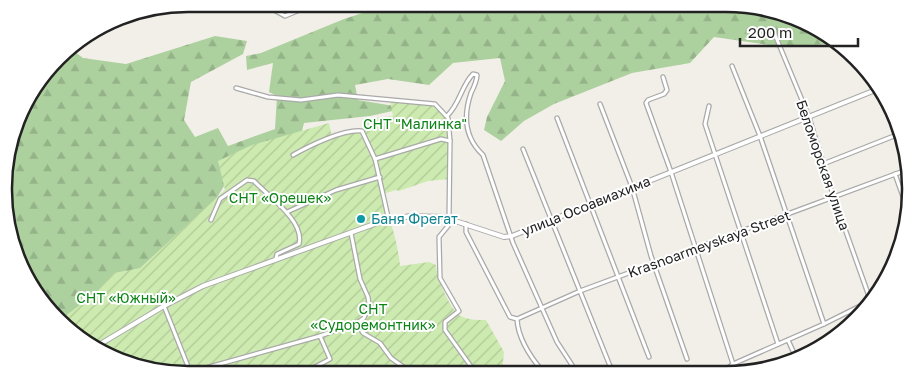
<svg xmlns="http://www.w3.org/2000/svg" width="915" height="378" font-family="'Golos Text',sans-serif">
<defs>
<pattern id="forest-firs" width="22" height="20" patternUnits="userSpaceOnUse" patternTransform="scale(1.25)"><rect width="22" height="20" fill="#add19e"/><path d="M5 1l3.5 6h-7zM16 11l3.5 6h-7z" fill="#95b388"/></pattern>
<pattern id="garden-furrows" width="10" height="10" patternUnits="userSpaceOnUse" patternTransform="scale(1.25)"><rect width="10" height="10" fill="#cdebb0"/><path d="M-1 1l2-2M0 10L10 0M9 11l2-2" fill="none" stroke="#b0c997"/></pattern>
</defs>
<rect width="100%" height="100%" fill="#f2efe9"/>
<path fill="url(#forest-firs)" d="M390 4H602L605 6 646 4 654 8 675 9 683 4H726L786 14 839 44 776 46 714 37 690 63 632 73 554 104 524 121 501 141 484 130 487 117 505 81 500 58 453 63 429 85 388 79 355 85 358 100 406 108 370 116 304 123 301 135 252 165 224 186 207 214 70 330 67 328 28 281 7 225V153L28 97 67 50 70 48 83 58 126 64 215 36 247 41 243 54 191 82 184 120 195 137 218 128 228 146 275 129 277 96 269 92 273 63 247 70 246 56 261 53 344 19Z"/>
<path fill="url(#garden-furrows)" d="M390 101C403 101 417 99 429 102 459 109 450 157 449 179L428 181 399 191 396 190 383 194C389 219 398 241 400 266L429 262 436 265C436 276 450 309 459 315 467 320 477 320 486 320L504 352 502 373 189 374 129 364 67 328 60 320 93 295 114 273 140 268 225 190 218 161 252 145 329 123 332 137 362 131 364 129 363 119 393 116Z"/>
<g fill="none" stroke-linecap="round" stroke-linejoin="round">
<defs>
<g id="minor">
<path d="M263 4 285 16 314 4"/>
<path d="M773 30 809 117 834 198 871 302"/>
<path d="M732 66 760 136 824 324"/>
<path d="M663 77 667 90 664 94 648 100 646 103 671 172 733 364"/>
<path d="M236 88 268 97 301 100 338 95 435 104 448 118 450 141 449 218 448 226 439 237 440 278 459 311 445 322V330L470 365"/>
<path d="M26 104 29 105"/>
<path d="M600 104 632 187 651 256 687 359"/>
<path d="M709 106 705 124 778 344"/>
<path d="M447 116C460 104 461 86 473 74L477 75C477 81 474 87 471 93 463 116 465 138 483 155L513 243 557 342 572 365"/>
<path d="M557 118 649 357"/>
<path d="M523 149 610 366 618 372 633 373"/>
<path d="M293 155C309 146 343 129 362 131L375 159 389 221"/>
<path d="M375 159 441 139 450 141"/>
<path d="M823 164 899 134"/>
<path d="M895 174 907 208"/>
<path d="M287 212 336 190 380 177"/>
<path d="M211 220 220 199 247 180 254 181C268 196 305 221 299 244L277 254 276 258"/>
<path d="M466 224V232L510 317 517 319 580 291 909 169"/>
<path d="M164 306 191 374"/>
<path d="M517 319C518 339 531 358 544 373"/>
<path d="M357 323 363 333 380 343 391 358 413 374"/>
<path d="M788 340 797 360"/>
<path d="M206 368 211 374"/>
<path d="M191 372 320 336 357 323 364 318 369 304 368 297 360 279 351 233"/>
<path d="M722 373 733 364 824 324 874 299"/>
<path d="M302 374 330 359 320 336"/>
</g>
<path id="tertiary" d="M97 346 164 306 203 286 380 222 410 216 443 217 504 237 512 236 878 89"/>
</defs>
<use href="#minor" stroke="#a9a9a9" stroke-width="5.5"/>
<use href="#tertiary" stroke="#a9a9a9" stroke-width="6"/>
<use href="#minor" stroke="#fff" stroke-width="3"/>
<use href="#tertiary" stroke="#fff" stroke-width="4"/>
</g>
<circle fill="#0f9aa8" stroke="#fff" stroke-width="2" cx="361" cy="219" r="5"/>
<g text-anchor="middle" stroke-width="4" stroke-linejoin="round" paint-order="stroke">
<g font-size="14" fill="#0c8416" stroke="#fff">
<text x="415" y="129">СНТ "Малинка"</text>
<text x="280" y="203">СНТ «Орешек»</text>
<text x="126" y="303">СНТ «Южный»</text>
<text x="373" y="314">СНТ<tspan x="373" dy="16">«Судоремонтник»</tspan></text>
</g>
<g font-size="14" fill="#222" stroke="#fff">
<text transform="translate(823 165) rotate(71)" y="5">Беломорская улица</text>
<text transform="translate(586 206) rotate(-22)" y="5">улица Осоавиахима</text>
<text transform="translate(709 244) rotate(-20)" y="5">Krasnoarmeyskaya Street</text>
</g>
<g font-size="14" fill="#0d838f" stroke="#fff" text-anchor="start">
<text x="371" y="224">Баня Фрегат</text>
</g>
</g>
<path d="M0 0H915V378H0ZM188 12H726A176 176 0 0 1 902 188V190A176 176 0 0 1 726 366H188A176 176 0 0 1 12 190V188A176 176 0 0 1 188 12Z" fill="#fff" fill-rule="evenodd"/>
<path fill="none" stroke="#222" stroke-width="2.5" d="M188 12H726A176 176 0 0 1 902 188V190A176 176 0 0 1 726 366H188A176 176 0 0 1 12 190V188A176 176 0 0 1 188 12Z"/>
<path d="M740 38v8h118v-8" fill="none" stroke="#222222" stroke-width="2.5"/>
<text x="748" y="38" font-size="15" fill="#222222" stroke="#ffffff" stroke-width="4" paint-order="stroke">200 m</text>
</svg>
